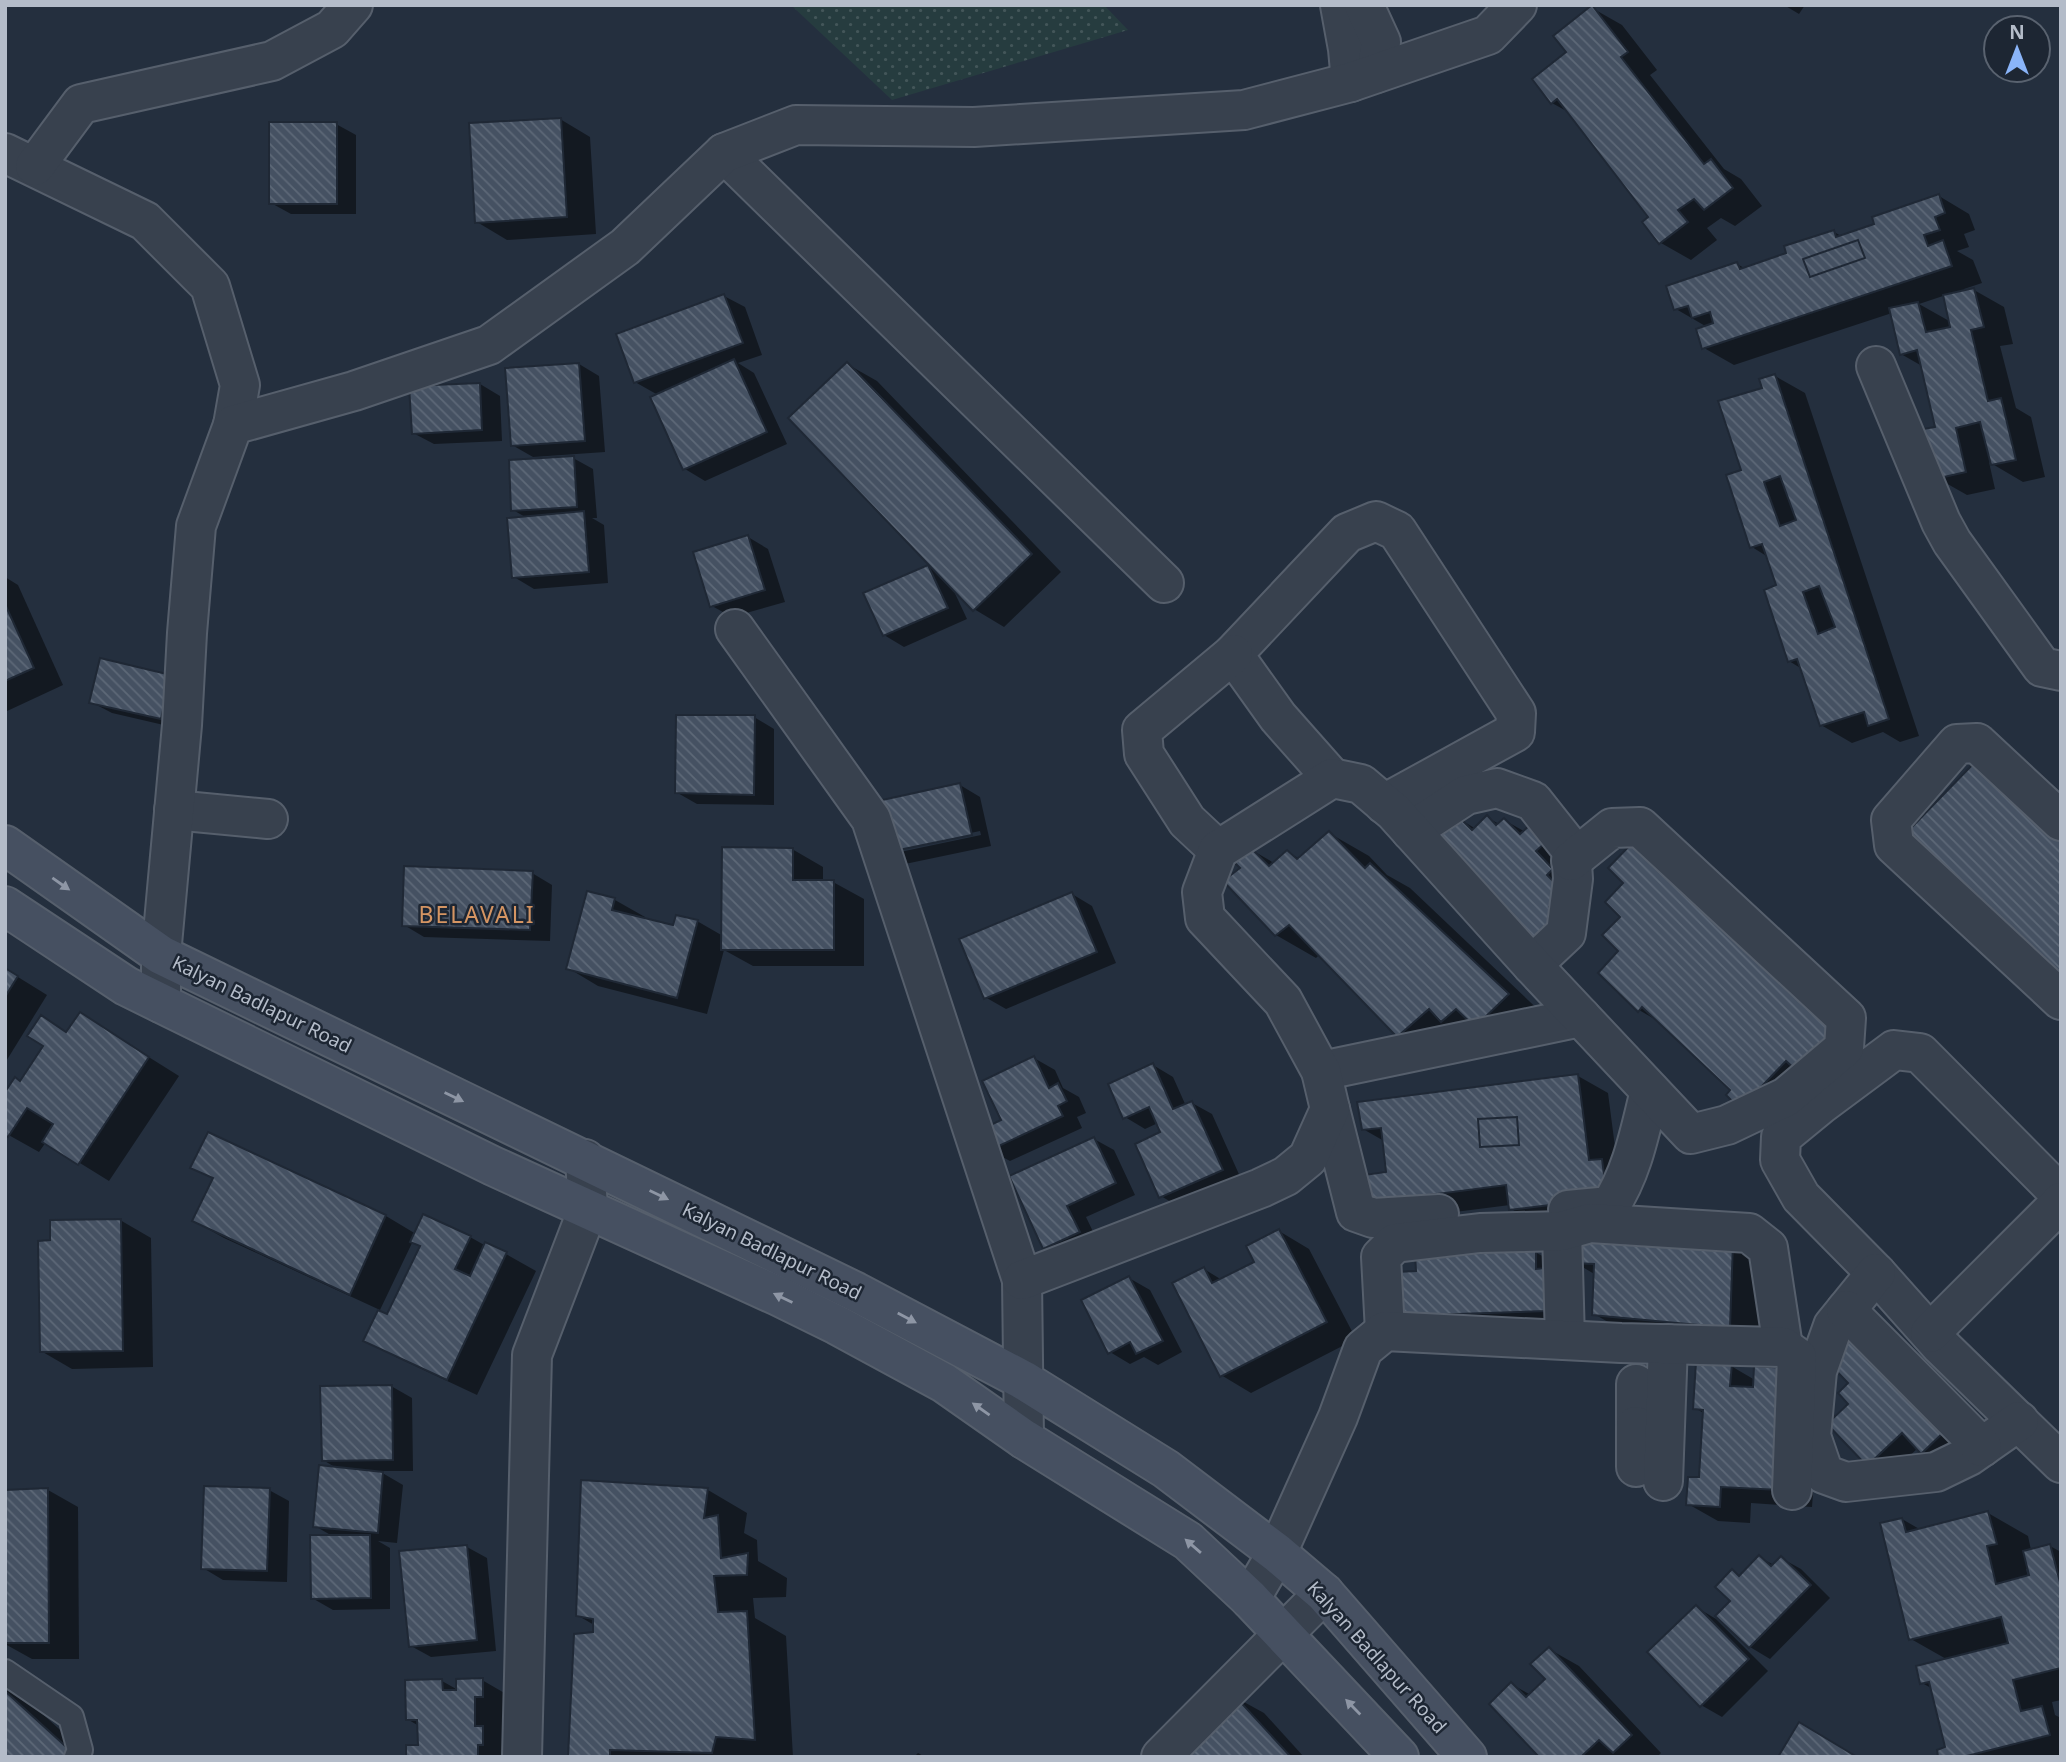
<svg xmlns="http://www.w3.org/2000/svg" width="2066" height="1762" font-family="'Noto Sans',sans-serif">
<defs>
<pattern id="park-dots" width="8" height="8" patternUnits="userSpaceOnUse" patternTransform="scale(1.75)"><rect width="8" height="8" fill="#263c3f"/><path d="M2 2h.1M6 6h.1" fill="none" stroke="#435659" stroke-width="1.8" stroke-linecap="round"/></pattern>
<pattern id="building-back-hatch" width="6" height="6" patternUnits="userSpaceOnUse" patternTransform="scale(1.75)"><rect width="6" height="6" fill="#455162"/><path d="M-1 5l2 2M0 0l6 6M5-1l2 2" fill="none" stroke="#5d6877"/></pattern>
</defs>
<rect width="100%" height="100%" fill="#242f3e"/>
<path fill="url(#park-dots)" d="M791 5H1104L1128 30 892 100Z"/>
<g fill="#0007" fill-rule="evenodd">
<path d="M1784 5H1805L1799 14Z"/>
<path d="M1592 8 1622 25 1657 70 1650 75 1724 169 1741 179 1762 206 1735 226 1721 218 1707 228 1717 240 1691 260 1661 243 1651 217 1570 113 1552 103 1569 52Z"/>
<path d="M560 119 590 137 596 234 507 240 477 222Z"/>
<path d="M336 124 356 135V214H291L271 203Z"/>
<path d="M1939 196 1969 214 1975 230 1964 234 1969 247 1957 251 1973 260 1982 283 1964 289V292L1974 290 2004 307 2013 344 2000 346 2016 408 2031 417 2045 477 2023 482 1989 462 1995 489 1967 495 1937 478V428L1922 366 1901 354 1892 313 1734 365 1704 348 1707 327 1676 309 1737 264 1746 269 1788 254 1834 232 1843 237 1877 225ZM1943 296H1945L1951 322 1919 304Z"/>
<path d="M724 296 745 307 762 355 738 363 754 373 787 444 705 481 685 469 658 395 635 382Z"/>
<path d="M579 364 599 376 605 452 533 457 512 445Z"/>
<path d="M847 364 877 381 1061 572 1004 627 974 609 952 587 967 619 904 647 884 635 928 566 936 571Z"/>
<path d="M1775 376 1805 393 1919 736 1900 742 1883 732 1852 743 1821 725 1802 669 1789 661 1778 586 1768 557 1752 547 1743 471Z"/>
<path d="M480 384 500 396 502 441 434 444 413 433Z"/>
<path d="M573 458 593 469 597 518H592L604 525 608 583 534 589 514 577 527 518 513 510Z"/>
<path d="M748 537 768 549 785 602 732 617 712 606Z"/>
<path d="M5 577 18 585 63 685 5 712Z"/>
<path d="M171 677 181 729 112 713 91 702Z"/>
<path d="M754 717 774 729V805L697 804 676 792Z"/>
<path d="M960 785 980 797 991 846 905 864 885 852ZM980 831 981 835 900 852V848Z"/>
<path d="M1458 818 1476 829 1488 818 1499 824 1504 820 1565 854 1558 951Z"/>
<path d="M1329 833 1369 856 1387 875 1410 888 1547 1018 1398 1035 1320 954 1316 958 1276 935 1243 868 1250 849 1274 863 1287 852 1300 859Z"/>
<path d="M792 849 823 867V882H833L864 899V966H753L724 950 707 1014 598 986 568 968 615 900 645 917 644 920 675 927 697 921 723 936Z"/>
<path d="M1675 865 1875 1054 1837 1093 1733 1090 1663 1024 1639 1010 1621 951 1626 883Z"/>
<path d="M532 873 552 885 550 941 424 937 404 925Z"/>
<path d="M1072 894 1092 906 1116 963 1006 1009 985 997Z"/>
<path d="M5 969 47 995 5 1063Z"/>
<path d="M80 1014 179 1076 109 1181 46 1142 39 1152 5 1133 21 1083 45 1046 41 1017 68 1033Z"/>
<path d="M1034 1058 1055 1070 1063 1088 1079 1097 1086 1113 1077 1117 1082 1128 1010 1161 989 1150Z"/>
<path d="M1153 1065 1173 1077 1186 1106 1192 1103 1212 1114 1242 1181 1181 1208 1161 1196 1162 1133 1158 1123 1145 1129 1125 1117Z"/>
<path d="M1578 1076 1608 1093 1618 1170 1632 1178 1637 1214 1541 1226 1511 1209 1510 1205 1400 1219 1388 1173 1384 1141 1363 1129Z"/>
<path d="M208 1134 386 1216 416 1234 470 1237 486 1246 506 1254 536 1271 477 1395 396 1357 366 1340 380 1310 224 1238 194 1221 214 1179 193 1167ZM413 1241 422 1246 388 1316 379 1312Z"/>
<path d="M1094 1139 1114 1150 1135 1195 1086 1217 1099 1244 1065 1259 1045 1247Z"/>
<path d="M120 1220 151 1238 153 1367 72 1369 41 1351 52 1242Z"/>
<path d="M1279 1231 1309 1249 1356 1339 1251 1393 1221 1375 1204 1269 1222 1280 1257 1262Z"/>
<path d="M1733 1245 1763 1262 1760 1345 1624 1331 1594 1314 1596 1275 1574 1262Z"/>
<path d="M1535 1252 1566 1269 1577 1327 1428 1332 1417 1273Z"/>
<path d="M1129 1278 1150 1290 1182 1352 1158 1365 1144 1357 1130 1364 1110 1352Z"/>
<path d="M1731 1366 1755 1380 1814 1480 1812 1507 1751 1503 1750 1523 1718 1521 1688 1504 1701 1479 1705 1414 1695 1408Z"/>
<path d="M391 1386 412 1398 413 1471H379L403 1485 397 1543 378 1541 390 1548V1609L333 1610 312 1598 334 1537 315 1526 338 1469 323 1460Z"/>
<path d="M1851 1404 1969 1439 1942 1464 1918 1448 1888 1476 1868 1464Z"/>
<path d="M48 1490 78 1507 79 1659H32L5 1644V1492Z"/>
<path d="M269 1490 289 1501 287 1582 223 1580 203 1568Z"/>
<path d="M708 1490 747 1513 744 1533 757 1540 758 1561 787 1578 786 1597 753 1598 755 1618 786 1636 793 1757H570L594 1634V1625L577 1615Z"/>
<path d="M1988 1513 2028 1536 2031 1550 2050 1546 2061 1552V1700L2052 1702 2055 1715 2061 1718V1757H1940L1948 1749 1933 1689 1922 1683 1948 1660 1911 1639 1902 1519 1921 1530ZM2029 1568 2032 1576 2028 1577 2026 1569Z"/>
<path d="M467 1547 487 1558 496 1651 431 1657 411 1646Z"/>
<path d="M1759 1557 1774 1565 1781 1558 1801 1569 1830 1598 1770 1659 1750 1647 1733 1601 1732 1571 1740 1576Z"/>
<path d="M1696 1607 1716 1619 1768 1671 1722 1717 1701 1705Z"/>
<path d="M1549 1649 1579 1666 1661 1753 1657 1757H1541L1511 1684 1531 1695 1548 1679Z"/>
<path d="M5 1680 90 1757H5Z"/>
<path d="M482 1680 513 1698V1757H408L420 1746 419 1726 407 1719 442 1681 458 1690Z"/>
<path d="M1233 1696 1264 1713 1304 1757H1187Z"/>
<path d="M918 1753 925 1757H914Z"/>
</g>
<g fill="url(#building-back-hatch)" stroke="#1f2835" stroke-width="2" fill-rule="evenodd">
<path d="M1592 5 1628 52 1621 57 1704 164 1711 159 1733 188 1704 210 1694 199 1678 210 1688 222 1659 244 1642 222 1648 217 1557 99 1551 104 1532 79 1566 52 1553 36Z"/>
<path d="M561 118 567 217 475 223 469 123Z"/>
<rect x="269" y="122" width="68" height="82"/>
<path d="M1939 194 1945 213 1935 217 1940 230 1924 235 1928 246 1943 240 1952 266 1702 349 1696 329 1713 323 1710 312 1692 318 1688 306 1674 310 1666 286 1737 262 1740 269 1786 253 1784 246 1834 230 1836 237 1874 224 1872 217Z"/>
<path d="M1858 240 1865 258 1810 277 1803 259Z"/>
<path d="M1974 288 1984 327 1971 330 1988 401 2001 398 2016 460 1991 465 1980 422 1956 428 1966 472 1935 479 1923 429 1935 427 1917 350 1900 355 1889 308 1918 302 1926 332 1950 327 1943 295Z"/>
<path d="M724 294 743 343 634 383 616 334Z"/>
<path d="M734 359 767 432 683 470 650 397Z"/>
<path d="M847 362 1032 554 973 611 788 418Z"/>
<path d="M579 363 585 441 511 446 505 368Z"/>
<path d="M1775 374 1889 719 1868 726 1864 712 1820 726 1797 659 1788 662 1764 590 1776 585 1762 544 1750 548 1726 475 1741 470 1718 401 1762 388 1759 379ZM1780 476 1796 520 1780 526 1764 482ZM1819 586 1835 627 1818 634 1803 592Z"/>
<path d="M480 383 482 430 412 434 409 386Z"/>
<path d="M574 456 577 507 511 511 509 460Z"/>
<path d="M584 511 589 572 512 578 507 518Z"/>
<path d="M748 535 765 590 710 607 693 552Z"/>
<path d="M928 565 948 608 883 636 863 593Z"/>
<path d="M5 604 34 668 5 681Z"/>
<path d="M100 658 171 675 161 719 89 703Z"/>
<path d="M676 715H755L754 795 675 793Z"/>
<path d="M1978 759 2061 837V977L1907 832Z"/>
<path d="M960 783 972 835 884 853 873 802Z"/>
<path d="M1487 815 1496 825 1504 818 1520 834 1530 825 1546 842 1536 851 1553 869 1547 875 1564 892 1549 907 1560 918 1537 941 1436 838 1458 816 1472 830Z"/>
<path d="M1329 831 1365 868 1370 863 1509 994 1475 1027 1456 1009 1441 1022 1429 1009 1397 1037 1289 925 1275 936 1223 881 1240 868 1233 861 1250 847 1269 866 1287 850 1297 859Z"/>
<path d="M1635 840 1836 1030 1797 1071 1786 1061 1740 1109 1726 1095 1730 1090 1642 1007 1638 1012 1598 973 1618 951 1602 935 1620 917 1605 902 1623 883 1608 868Z"/>
<path d="M722 847 793 848V880H834V950H721Z"/>
<path d="M404 866 533 871 530 930 402 926Z"/>
<path d="M587 891 615 898 612 910 673 925 676 915 698 920 677 998 566 969Z"/>
<path d="M1072 892 1097 952 984 999 959 939Z"/>
<path d="M5 968 18 976 5 997Z"/>
<path d="M80 1012 149 1057 78 1165 42 1142 53 1124 27 1108 8 1137 5 1135V1092L15 1077 20 1081 43 1046 27 1036 41 1015 66 1032Z"/>
<path d="M1034 1056 1049 1088 1058 1083 1067 1101 1058 1106 1063 1116 988 1151 978 1131 1001 1120 982 1081Z"/>
<path d="M1153 1063 1173 1109 1192 1101 1223 1170 1159 1198 1135 1144 1160 1132 1149 1107 1123 1119 1108 1084Z"/>
<path d="M1578 1074 1589 1160 1602 1159 1607 1198 1509 1210 1506 1185 1368 1203 1364 1175 1386 1172 1381 1128 1362 1130 1357 1102Z"/>
<path d="M1517 1117 1519 1145 1480 1147 1478 1119Z"/>
<path d="M208 1132 386 1215 350 1295 192 1221 213 1178 190 1168Z"/>
<path d="M1094 1137 1116 1183 1067 1206 1080 1232 1043 1249 1009 1176Z"/>
<path d="M423 1214 471 1236 455 1269 470 1276 485 1242 507 1252 447 1380 363 1341 378 1310 387 1314 420 1246 410 1242Z"/>
<path d="M121 1219 123 1351 40 1352 38 1241 50 1240V1220Z"/>
<path d="M1279 1229 1327 1322 1220 1377 1172 1283 1204 1267 1212 1283 1254 1262 1246 1246Z"/>
<path d="M1573 1235 1733 1243 1730 1328 1592 1315 1594 1264 1572 1263Z"/>
<path d="M1536 1250V1269L1546 1268 1547 1311 1396 1316 1395 1272 1416 1271 1415 1254Z"/>
<path d="M1129 1276 1163 1341 1136 1354 1130 1342 1108 1354 1081 1300Z"/>
<path d="M1857 1331 1950 1426 1921 1454 1902 1433 1867 1466 1827 1424 1848 1404 1838 1393 1848 1383 1826 1360Z"/>
<path d="M1696 1362 1732 1364 1730 1386 1753 1387 1754 1366 1790 1368 1782 1490 1721 1487 1720 1507 1686 1505 1688 1477H1699L1703 1410 1693 1409Z"/>
<path d="M392 1385 393 1460 322 1461 320 1386Z"/>
<path d="M319 1465 383 1472 378 1533 313 1527Z"/>
<path d="M581 1480 708 1488 704 1518 718 1515 721 1558 748 1553 747 1575 714 1576 718 1612 747 1611 755 1740 716 1737 712 1753 610 1750V1757H568L574 1634 593 1632V1619L576 1616Z"/>
<path d="M204 1486 270 1488 267 1571 201 1569Z"/>
<path d="M48 1488 49 1643H5V1490Z"/>
<path d="M1988 1511 1997 1544 1987 1546 1996 1584 2029 1575 2023 1551 2050 1544 2061 1586V1668L2013 1680 2021 1711 2042 1706 2050 1735 1963 1757H1938L1937 1750 1945 1747 1929 1682 1920 1684 1916 1666 2008 1643 2001 1617 1909 1640 1880 1523 1902 1518 1906 1532Z"/>
<path d="M310 1535H370L371 1598 311 1599Z"/>
<path d="M467 1545 477 1640 409 1647 399 1551Z"/>
<path d="M1759 1555 1771 1566 1781 1556 1811 1585 1749 1648 1715 1616 1730 1601 1715 1587 1732 1569 1739 1576Z"/>
<path d="M1696 1605 1749 1659 1700 1707 1647 1652Z"/>
<path d="M1549 1647 1632 1735 1613 1753 1599 1740 1583 1755 1584 1757H1539L1489 1704 1511 1682 1526 1697 1545 1679 1530 1664Z"/>
<path d="M483 1678V1697H475V1726H483V1745H478V1757H406V1745H418L417 1720H406L405 1680 442 1679 443 1690H456V1679Z"/>
<path d="M5 1691 74 1754 72 1757H5Z"/>
<path d="M1233 1694 1291 1757H1185Z"/>
<path d="M1799 1722 1857 1757H1778Z"/>
</g>
<g fill="none" stroke-linecap="round" stroke-linejoin="round">
<defs>
<path id="service" d="M5 1672 71 1717 80 1750 77 1757"/>
<g id="minor">
<path d="M1340 5 1348 49 1351 82"/>
<path d="M1364 5 1381 42 1376 73"/>
<path d="M5 153 145 221 210 286 240 385 233 425"/>
<path d="M724 153 1164 583"/>
<path d="M35 166 81 104 272 61 332 29 353 5"/>
<path d="M1876 366 1941 522 1952 542 2042 667 2061 671"/>
<path d="M735 629 871 819 1022 1280 1024 1439"/>
<path d="M1332 778 1278 717 1233 654 1347 533 1376 521 1397 531 1516 713 1515 732 1384 804"/>
<path d="M174 810 268 819"/>
<path d="M2061 821 1977 743 1957 744 1891 820 1894 845 2061 1000"/>
<path d="M1411 831 1466 795 1497 788 1533 801 1571 849 1573 879 1566 933 1532 965"/>
<path d="M1218 850 1187 821 1144 754 1142 730 1233 654"/>
<path d="M161 1003V955L182 725 187 633 196 526 233 425 354 391 489 345 625 247 724 153 796 125 974 127 1244 110 1351 82 1488 35 1517 5"/>
<path d="M1321 1071 1581 1017"/>
<path d="M1330 1109 1356 1212 1373 1218 1439 1214"/>
<path d="M2061 1195 1920 1053 1894 1050 1820 1105 1781 1137 1780 1160 1801 1197 1876 1273 1941 1346 2061 1463"/>
<path d="M1568 1210 1610 1206C1633 1171 1640 1130 1650 1091"/>
<path d="M1562 1231 1565 1340"/>
<path d="M1876 1273 1833 1326 1817 1371 1811 1436 1824 1474 1846 1482 1936 1472 1969 1456 2019 1421"/>
<path d="M1022 1280 1261 1188 1286 1176 1308 1158 1330 1109 1321 1071 1283 1001 1205 918 1202 892 1218 850 1332 778 1361 784 1394 812 1532 965 1691 1134 1727 1125 1786 1097 1844 1048 1846 1018 1640 827 1612 828 1571 861"/>
<path d="M1846 1310 1982 1447"/>
<path d="M1385 1331 1381 1257 1395 1243 1480 1233 1562 1231 1590 1223 1749 1233 1768 1248 1783 1347"/>
<path d="M1930 1333 2061 1202"/>
<path d="M1636 1384V1426L1664 1429"/>
<path d="M1636 1426V1467"/>
<path d="M1663 1481 1668 1344"/>
<path d="M1250 1599 1277 1553 1338 1417 1363 1349 1385 1331 1621 1343 1783 1347 1797 1357 1792 1490"/>
<path d="M522 1757 532 1355 588 1209 585 1159"/>
<path d="M1161 1757 1324 1593"/>
</g>
<g id="secondary">
<path d="M5 845 161 955 856 1292 1023 1380 1166 1469 1277 1553 1324 1593 1467 1757"/>
<path d="M5 906 126 986 493 1166 778 1296 837 1325 944 1383 1024 1439 1188 1541 1250 1599 1399 1757"/>
</g>
</defs>
<use href="#service" stroke="#565f6c" stroke-width="28"/>
<use href="#minor" stroke="#565f6c" stroke-width="42"/>
<use href="#secondary" stroke="#565f6c" stroke-width="42"/>
<use href="#service" stroke="#38414e" stroke-width="24"/>
<use href="#minor" stroke="#38414e" stroke-width="38"/>
<use href="#secondary" stroke="#465061" stroke-width="38"/>
</g>
<defs><path id="oneway-solid" d="M-6-.8H1V-3.2L6.5 0L1 3.2V.8H-6Z" transform="scale(1.75)"/></defs>
<g fill="#8e96a5">
<use href="#oneway-solid" transform="translate(61 884) rotate(35)"/>
<use href="#oneway-solid" transform="translate(454 1097) rotate(26)"/>
<use href="#oneway-solid" transform="translate(659 1195) rotate(26)"/>
<use href="#oneway-solid" transform="translate(783 1298) rotate(-154)"/>
<use href="#oneway-solid" transform="translate(907 1318) rotate(28)"/>
<use href="#oneway-solid" transform="translate(981 1409) rotate(-145)"/>
<use href="#oneway-solid" transform="translate(1193 1546) rotate(-139)"/>
<use href="#oneway-solid" transform="translate(1353 1707) rotate(-134)"/>
</g>
<g text-anchor="middle" stroke-width="5" stroke-linejoin="round" paint-order="stroke">
<g font-size="19" fill="#b4bcc9" stroke="#1d2633">
<text transform="translate(262 1004) rotate(26)" y="7">Kalyan Badlapur Road</text>
<text transform="translate(772 1251) rotate(26)" y="7">Kalyan Badlapur Road</text>
<text transform="translate(1377 1657) rotate(48)" y="7">Kalyan Badlapur Road</text>
</g>
<g font-size="23" letter-spacing="2" fill="#d59563" stroke="#1d2633">
<text x="477" y="923">BELAVALI</text>
</g>
</g>
<rect width="2066" height="1762" fill="none" stroke="#b4bcc9" stroke-width="14"/>
<g transform="translate(2017 49)"><circle r="33" fill="#1d2633" stroke="#59626f" stroke-width="2"/>
<path d="M0-5L12 26L0 18L-12 26Z" fill="#8ab4f8"/>
<text y="-10" font-size="19" font-weight="bold" text-anchor="middle" fill="#b4bcc9">N</text>
</g>
</svg>
